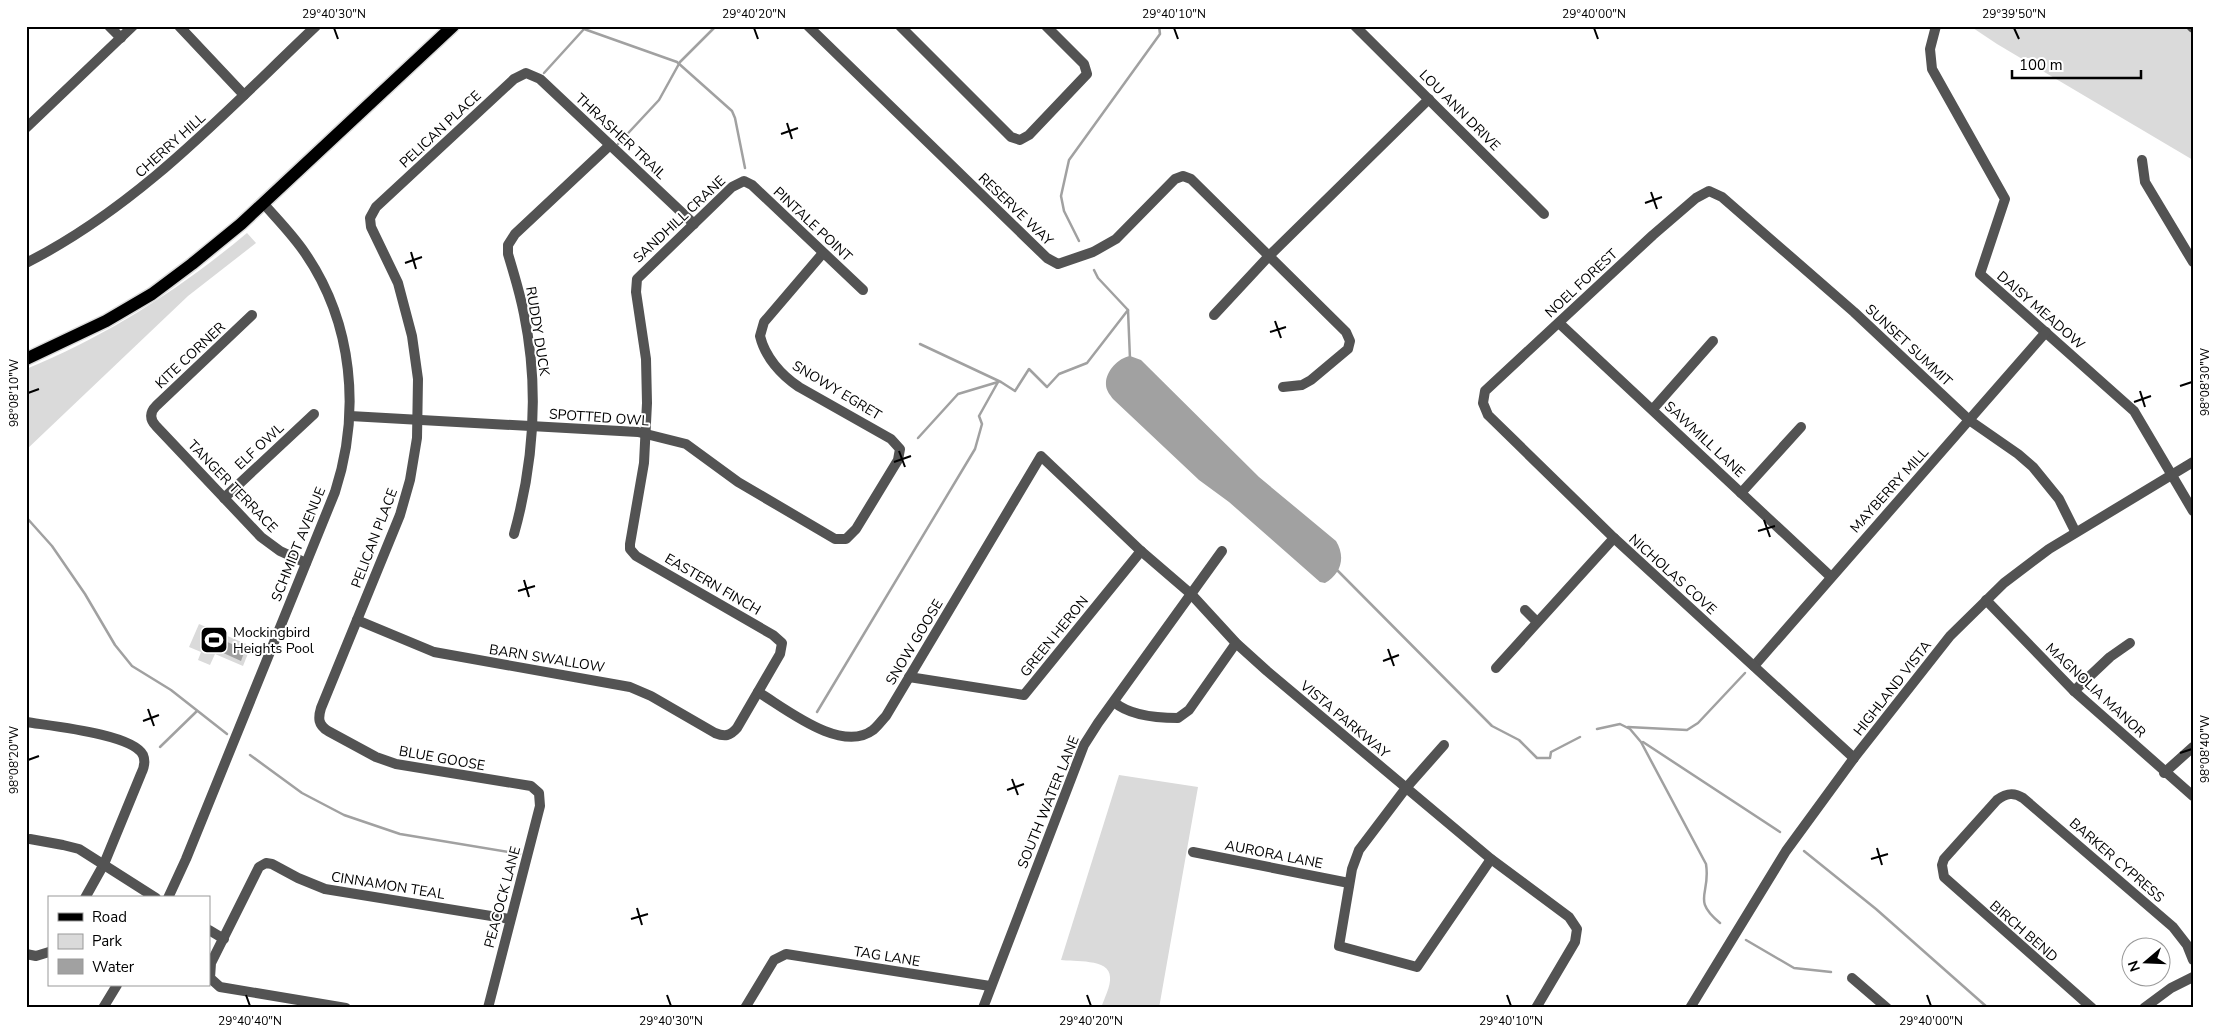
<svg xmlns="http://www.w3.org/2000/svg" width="2219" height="1034" font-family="'Nunito Sans',sans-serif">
<rect width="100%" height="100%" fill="#fff"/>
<g fill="#dadada">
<path d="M1970 26H2193V160L1997 44Z"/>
<path d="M247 233 256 243 188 296 26 450V369C107 336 180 289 247 233Z"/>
<path d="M199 624 251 646 243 666 215 654 210 665 198 660 201 652 189 647Z"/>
<path d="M1119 775 1198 787 1159 1008H1101C1104 999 1111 986 1110 977 1110 958 1073 962 1061 960Z"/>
</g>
<g fill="#a1a1a1">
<path d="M1130 356 1141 360 1259 477 1336 541C1346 557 1341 574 1325 583L1320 582 1229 502 1199 480 1113 399C1110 395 1106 390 1106 385 1105 372 1118 358 1130 356Z"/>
<path d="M223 640 245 650 241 661 219 651Z"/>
</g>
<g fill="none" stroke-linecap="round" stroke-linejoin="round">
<g stroke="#a1a1a1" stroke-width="2.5">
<path d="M544 73 584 29 677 62 732 111 735 118 745 168"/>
<path d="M618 144 659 100 680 62 716 26"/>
<path d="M1079 241 1064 211 1061 196 1069 160 1160 34 1159 26"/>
<path d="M1128 310 1130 359"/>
<path d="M920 344 1001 382 1015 391 1029 369 1047 387 1059 374 1087 363 1128 310 1098 278 1094 270"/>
<path d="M918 438 958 394 998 382"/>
<path d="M26 517 52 546 85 594 115 645 132 666 171 690 227 734"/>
<path d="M1336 569 1492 726 1519 740 1537 758H1550L1551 752 1580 737"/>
<path d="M817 712 975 449 982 424 979 416 998 382"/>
<path d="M1628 727 1687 730 1698 723 1745 673"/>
<path d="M1597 729 1620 724 1630 729 1641 742 1706 864C1711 895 1691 899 1720 923"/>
<path d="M1643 742 1780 832"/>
<path d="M160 747 197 711"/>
<path d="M250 755 302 793 344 815 400 834 520 854"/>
<path d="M1804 851 1876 909 1988 1008"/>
<path d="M1746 940 1794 968 1831 972"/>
</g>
<defs>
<path id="major" d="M26 359 106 321 152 294 192 264 241 224 453 26"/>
</defs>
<use href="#major" stroke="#dbdbdb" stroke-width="15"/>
<g stroke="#535353" stroke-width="10">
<path d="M109 26 121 38"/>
<path d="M179 26 244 95"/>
<path d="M808 26 1047 258 1058 264 1093 252 1116 239 1175 179 1183 176 1191 179 1346 332 1350 341 1348 349 1311 380 1302 385 1283 387"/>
<path d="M900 26 1011 137 1020 140 1029 135 1087 74 1084 64 1046 26"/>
<path d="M1355 26 1544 214"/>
<path d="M1936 26 1930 49 1932 69 2005 199 1980 274 2134 411 2193 511"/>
<path d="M2191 26 2193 28"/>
<path d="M26 128 133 26"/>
<path d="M2142 160 2145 182 2193 262"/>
<path d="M26 263C139 206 225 112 316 26"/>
<path d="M252 315 156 406C150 412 149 419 156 426L261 537 280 551 306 563"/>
<path d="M1214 315 1269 256 1429 99"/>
<path d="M1559 323 1830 576"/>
<path d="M1653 409 1713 341"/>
<path d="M350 416 638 432 686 444 738 482 835 539H846L856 529 898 460 900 449 891 439 799 387C781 375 765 357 760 336L764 322 823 253"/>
<path d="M1741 493 1801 427"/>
<path d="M224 498 314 414"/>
<path d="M514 534C534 462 539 387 524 314 520 293 514 274 508 254V245L515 234 610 145"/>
<path d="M1986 600 2074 691 2193 796"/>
<path d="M1525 610 1537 622"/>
<path d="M357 620 434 652 630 687 651 696 715 733C725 737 730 736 737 728L780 654 782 643 773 635 636 556 630 549V544L644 463 647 403 646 359 636 292 637 279 732 187 744 181 752 185 863 290"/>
<path d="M1754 666 2046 332"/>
<path d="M1496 668 1614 538"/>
<path d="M909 677 1024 695 1141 551"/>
<path d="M2074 691 2110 657 2130 643"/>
<path d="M758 692C785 708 841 754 873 730 878 726 882 720 886 716L1041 456 1141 551 1191 594 1236 643 1267 671 1491 859 1569 917 1577 929 1575 942 1536 1008"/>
<path d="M1114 702C1130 716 1157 718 1178 718L1189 710 1236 643"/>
<path d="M26 722C50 726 133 734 143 755 146 762 144 768 141 774L104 864 85 898"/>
<path d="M1444 745 1406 788 1359 850 1352 869 1339 946 1417 967 1491 859"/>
<path d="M1854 758 1614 538 1488 415 1483 403 1485 391 1653 235 1696 198 1709 191 1722 197 1854 312 1969 420 2018 454 2033 467 2059 499 2075 531"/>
<path d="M2164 773 2193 747"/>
<path d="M30 839 63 845 79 849 156 898"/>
<path d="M1193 852 1349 883"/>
<path d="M168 898 186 859 335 492C361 412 353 323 305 253 293 235 277 219 263 203"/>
<path d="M209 930 224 939"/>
<path d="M26 954 36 956 49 952"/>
<path d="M1852 978 1887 1008"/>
<path d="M103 1008 117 985"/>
<path d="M346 1008 220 987 210 978 211 963 259 867 266 863 272 864 298 878 325 889 510 919"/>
<path d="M488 1008 540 806 539 793 531 786 396 764 376 757 328 731C318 725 318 718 321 708L400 515 410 480 417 438 418 379 412 336 398 283 371 227 370 218 376 207 514 79 526 73 540 79 694 224"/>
<path d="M745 1008 774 960 786 954 990 986"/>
<path d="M983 1008 1084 745 1098 723 1222 551"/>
<path d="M1690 1008 1786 851 1854 758 1950 636 2004 583 2049 549 2193 462"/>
<path d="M2092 1008 1944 877 1942 865 1944 859 1997 800C2006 793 2014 792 2023 798L2173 927 2187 945 2193 960"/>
<path d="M2144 1008 2171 988 2193 977"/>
</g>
<use href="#major" stroke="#000" stroke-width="12"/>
</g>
<path fill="none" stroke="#000" stroke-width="2" d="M334 28 338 39M754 28 758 39M1174 28 1178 39M1594 28 1598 39M2014 28 2019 39M787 123 792 139M781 134 798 128M1651 192 1657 209M1645 203 1662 197M411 252 416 269M405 263 422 257M1275 321 1281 338M1270 332 1286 327M2180 386 2192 382M2140 391 2145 407M28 393 39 389M2134 402 2151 396M899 451 905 467M894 462 911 456M1764 520 1770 537M1758 531 1775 526M524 580 529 597M518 591 535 586M1388 649 1394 666M1383 661 1399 655M148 709 154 726M143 721 159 715M2180 753 2192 749M28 760 39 756M1012 779 1018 795M1007 790 1024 784M1877 848 1882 865M1871 859 1888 854M637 908 642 925M631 919 648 914M246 995 250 1006M667 995 671 1006M1087 995 1091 1006M1507 995 1511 1006M1927 995 1931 1006"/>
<defs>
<symbol id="stadium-square" viewBox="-11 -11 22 22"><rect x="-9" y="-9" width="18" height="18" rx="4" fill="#000" stroke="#fff"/><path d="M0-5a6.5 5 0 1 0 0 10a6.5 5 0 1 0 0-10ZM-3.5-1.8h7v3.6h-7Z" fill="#fff"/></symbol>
</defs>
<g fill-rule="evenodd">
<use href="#stadium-square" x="198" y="624" width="32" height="32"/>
</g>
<g text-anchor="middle" stroke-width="4" stroke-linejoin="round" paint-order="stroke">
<g font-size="14" fill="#000" stroke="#fff">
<text transform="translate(1460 110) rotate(45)" y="5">LOU ANN DRIVE</text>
<text transform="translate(440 129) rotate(-43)" y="5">PELICAN PLACE</text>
<text transform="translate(621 136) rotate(43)" y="5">THRASHER TRAIL</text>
<text transform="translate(170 145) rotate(-42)" y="5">CHERRY HILL</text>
<text transform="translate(1016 209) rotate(44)" y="5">RESERVE WAY</text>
<text transform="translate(679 219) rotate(-43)" y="5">SANDHILL CRANE</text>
<text transform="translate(813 224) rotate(43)" y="5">PINTALE POINT</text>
<text transform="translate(1581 283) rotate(-43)" y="5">NOEL FOREST</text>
<text transform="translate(2041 310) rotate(41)" y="5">DAISY MEADOW</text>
<text transform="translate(538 331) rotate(81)" y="5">RUDDY DUCK</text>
<text transform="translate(1909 345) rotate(43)" y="5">SUNSET SUMMIT</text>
<text transform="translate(190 355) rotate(-43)" y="5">KITE CORNER</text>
<text transform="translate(837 390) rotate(31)" y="5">SNOWY EGRET</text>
<text transform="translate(599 417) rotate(4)" y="5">SPOTTED OWL</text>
<text transform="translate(1705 439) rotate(43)" y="5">SAWMILL LANE</text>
<text transform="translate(259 446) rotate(-43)" y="5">ELF OWL</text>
<text transform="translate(233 486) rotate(46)" y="5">TANGER TERRACE</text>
<text transform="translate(1889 490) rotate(-48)" y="5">MAYBERRY MILL</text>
<text transform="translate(374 538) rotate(-69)" y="5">PELICAN PLACE</text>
<text transform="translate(298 544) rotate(-68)" y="5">SCHMIDT AVENUE</text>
<text transform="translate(1673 574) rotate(42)" y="5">NICHOLAS COVE</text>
<text transform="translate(713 584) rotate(30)" y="5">EASTERN FINCH</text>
<text transform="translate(1054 636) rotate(-51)" y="5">GREEN HERON</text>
<text transform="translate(914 642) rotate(-59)" y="5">SNOW GOOSE</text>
<text transform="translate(547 658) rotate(9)" y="5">BARN SWALLOW</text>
<text transform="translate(1892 688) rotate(-52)" y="5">HIGHLAND VISTA</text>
<text transform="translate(2096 690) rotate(43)" y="5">MAGNOLIA MANOR</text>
<text transform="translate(1345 719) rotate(40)" y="5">VISTA PARKWAY</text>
<text transform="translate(442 758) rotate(10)" y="5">BLUE GOOSE</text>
<text transform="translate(1048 802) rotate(-68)" y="5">SOUTH WATER LANE</text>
<text transform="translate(1274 854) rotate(11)" y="5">AURORA LANE</text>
<text transform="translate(2117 860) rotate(41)" y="5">BARKER CYPRESS</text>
<text transform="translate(388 885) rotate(9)" y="5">CINNAMON TEAL</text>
<text transform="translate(502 897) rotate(-75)" y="5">PEACOCK LANE</text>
<text transform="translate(2024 931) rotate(41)" y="5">BIRCH BEND</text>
<text transform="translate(887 956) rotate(9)" y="5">TAG LANE</text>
</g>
<g font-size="14" fill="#000" stroke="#fff" text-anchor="start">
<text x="233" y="637">Mockingbird<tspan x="233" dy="16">Heights Pool</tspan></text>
</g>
</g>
<rect width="2219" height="1034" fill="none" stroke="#ffffff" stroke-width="55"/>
<rect x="48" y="896" width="162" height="90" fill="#ffffff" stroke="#999999"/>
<rect x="58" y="913" width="25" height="8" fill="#000000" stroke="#999999"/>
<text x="92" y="922" font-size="15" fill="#000000">Road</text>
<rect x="58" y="934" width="25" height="15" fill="#dadada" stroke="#999999"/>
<text x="92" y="946" font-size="15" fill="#000000">Park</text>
<rect x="58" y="959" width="25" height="15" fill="#a1a1a1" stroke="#999999"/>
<text x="92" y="972" font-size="15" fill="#000000">Water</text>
<g transform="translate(2146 962) rotate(251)"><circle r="24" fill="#ffffff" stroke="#999999"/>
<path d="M0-4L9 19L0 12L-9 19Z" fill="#000000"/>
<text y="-8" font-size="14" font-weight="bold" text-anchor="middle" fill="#000000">N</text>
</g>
<path d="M2012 70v8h129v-8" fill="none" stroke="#000000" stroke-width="2.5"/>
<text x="2019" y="70" font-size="15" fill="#000000" stroke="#ffffff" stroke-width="4" paint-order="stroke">100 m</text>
<rect x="28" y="28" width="2164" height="978" fill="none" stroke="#000" stroke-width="2"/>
<g font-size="12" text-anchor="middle" fill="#000">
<text x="334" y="18">29°40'30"N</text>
<text x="754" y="18">29°40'20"N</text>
<text x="1174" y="18">29°40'10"N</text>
<text x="1594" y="18">29°40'00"N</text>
<text x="2014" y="18">29°39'50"N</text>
<text transform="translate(2205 382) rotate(-90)" y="4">98°08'30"W</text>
<text transform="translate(14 393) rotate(-90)" y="4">98°08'10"W</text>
<text transform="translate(2205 749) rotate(-90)" y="4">98°08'40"W</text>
<text transform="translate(14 760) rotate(-90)" y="4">98°08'20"W</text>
<text x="250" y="1025">29°40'40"N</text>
<text x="671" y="1025">29°40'30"N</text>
<text x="1091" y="1025">29°40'20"N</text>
<text x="1511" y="1025">29°40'10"N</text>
<text x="1931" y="1025">29°40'00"N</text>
</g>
</svg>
